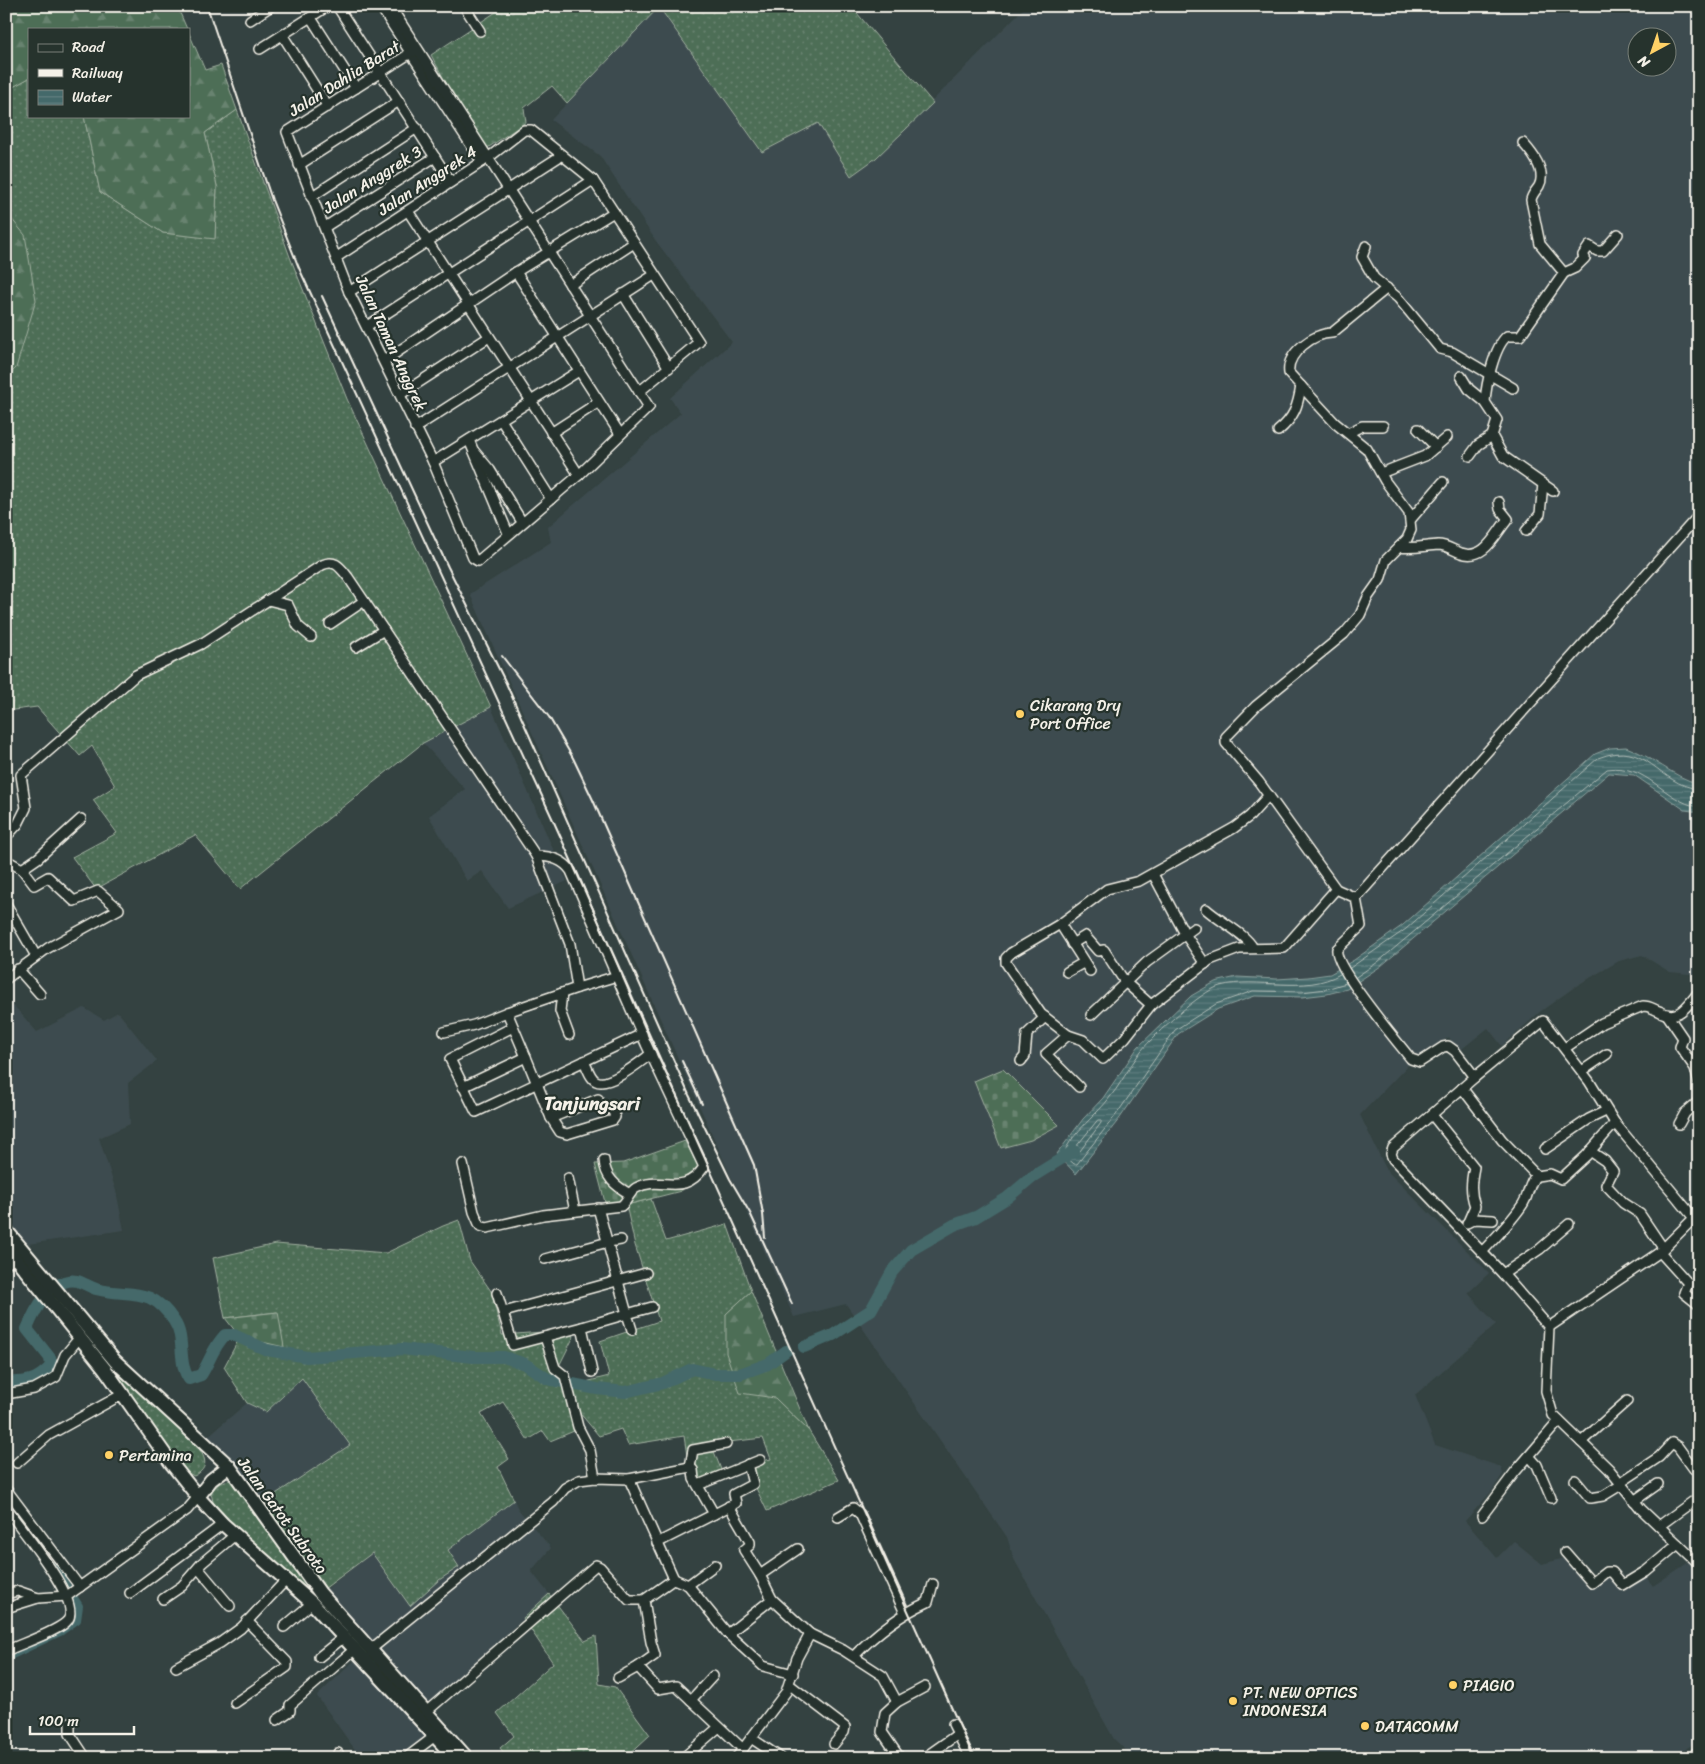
<svg xmlns="http://www.w3.org/2000/svg" width="1705" height="1764" font-family="Sriracha,sans-serif">
<defs>
<pattern id="grass-dots" width="8" height="8" patternUnits="userSpaceOnUse" patternTransform="scale(1.25)"><rect width="8" height="8" fill="#4e6e57"/><path d="M2 2h.1M6 6h.1" fill="none" stroke="#68836f" stroke-width="1.8" stroke-linecap="round"/></pattern>
<pattern id="forest-firs" width="22" height="20" patternUnits="userSpaceOnUse" patternTransform="scale(1.25)"><rect width="22" height="20" fill="#4e6e57"/><path d="M5 1l3.5 6h-7zM16 11l3.5 6h-7z" fill="#68836f"/></pattern>
<pattern id="cemetery-stones" width="16" height="16" patternUnits="userSpaceOnUse" patternTransform="scale(1.25)"><rect width="16" height="16" fill="#4e6e57"/><path d="M2 7V4a2 2 0 0 1 4 0v3zM10 15v-3a2 2 0 0 1 4 0v3z" fill="#68836f"/></pattern>
<pattern id="water-rules" width="6" height="5" patternUnits="userSpaceOnUse" patternTransform="scale(1.25)"><rect width="6" height="5" fill="#44696a"/><path d="M0 2.5h6" fill="none" stroke="#607f7f"/></pattern>
</defs>
<rect width="100%" height="100%" fill="#344241"/>
<filter id="ink" filterUnits="userSpaceOnUse"><feTurbulence type="fractalNoise" baseFrequency=".02" numOctaves="2"/><feDisplacementMap in="SourceGraphic" scale="10" xChannelSelector="R" yChannelSelector="G"/><feConvolveMatrix kernelMatrix="1 2 1 2 8 2 1 2 1" color-interpolation-filters="sRGB"/></filter>
<g filter="url(#ink)">
<g fill="#3e4c4f" fill-rule="evenodd">
<path d="M1026 6H1699V975L1670 972 1642 955 1619 961 1576 986 1541 1011 1502 1046 1488 1028 1458 1052 1449 1037 1412 1061 1360 1115 1387 1171 1489 1273 1468 1293 1496 1324 1415 1395 1435 1445 1501 1467 1503 1474 1491 1492 1465 1521 1497 1558 1514 1541 1542 1564 1565 1558 1591 1589 1608 1576 1624 1592 1645 1576 1653 1586 1689 1562 1699 1569V1740L1672 1758H1134L1114 1739 1014 1559 1007 1537 846 1304 794 1317 470 594 551 542 548 527 681 413 670 398 732 342 656 241 600 156 551 120 659 7 762 151 818 123 876 158ZM1638 38H1668V68H1638Z"/>
<path d="M491 707 567 881 508 908 482 871 467 881 429 816 465 789 423 743Z"/>
<path d="M6 997 37 1032 84 1008 104 1020 118 1012 157 1061 128 1083 130 1124 99 1138 116 1191 124 1230 21 1245 6 1226Z"/>
<path d="M302 1378 350 1445 265 1501 207 1437 247 1403 266 1412Z"/>
<path d="M514 1500 518 1509 551 1548 531 1571 549 1594 428 1708 445 1726 404 1758H361L317 1696 355 1660 305 1606 372 1553 410 1605 439 1580 459 1567 448 1550Z"/>
</g>
<g fill="url(#grass-dots)" stroke="#a1b0a0">
<path d="M505 6H776L783 14 791 6H851L933 103 876 158 851 176 818 123 762 152 659 7 567 103 552 86 524 108 526 122 483 151 431 55Z"/>
<path d="M29 78V116H84L100 192 163 233 215 238 217 186 205 133 237 110 290 257 347 399 491 707 423 743 240 889 195 835 96 889 72 857 117 833 93 800 115 786 92 746 80 756 37 707 6 711V378L16 368 10 218 6 219V80L13 87Z"/>
<path d="M651 1199 666 1241 727 1224 751 1291 726 1314 775 1398 809 1431 839 1480 767 1511 745 1465 771 1459 763 1438 711 1444 722 1472 691 1483 684 1436 628 1445 621 1429 599 1436 579 1412 570 1415 574 1431 550 1441 543 1431 528 1440 503 1402 481 1414 509 1459 498 1467 514 1500 448 1550 459 1567 439 1580 410 1606 372 1553 324 1589 304 1566 265 1501 350 1445 302 1378 266 1412 247 1403 224 1367 240 1337 283 1347 277 1312 225 1318 213 1258 276 1244 386 1253 443 1226 459 1220 470 1261 491 1291 502 1335 570 1330 574 1336 555 1374 562 1388 609 1376 600 1341 659 1321 635 1245 626 1205Z"/>
<path d="M108 1364 196 1445C206 1457 210 1468 194 1476L180 1469Z"/>
<path d="M229 1480 236 1483 243 1491 290 1565 312 1593 311 1594 231 1524 214 1506 211 1493C216 1485 220 1482 229 1480Z"/>
<path d="M549 1594 585 1641 596 1636 599 1684 615 1687 650 1735 625 1758H508L500 1748 514 1736 497 1713 553 1663 523 1618Z"/>
</g>
<g fill="url(#forest-firs)" stroke="#a1b0a0">
<path d="M6 6H177L187 29H29V78L13 87 6 80Z"/>
<path d="M189 33 205 70 221 65 237 110 205 133 217 186 215 239 163 233 100 192 84 116H189Z"/>
<path d="M10 217 25 235 36 300 16 368 6 378V219Z"/>
<path d="M751 1291 809 1431 775 1398 740 1393 726 1353V1314Z"/>
</g>
<g fill="url(#cemetery-stones)" stroke="#a1b0a0">
<path d="M1003 1069 1059 1125 1031 1140 1001 1148 974 1081Z"/>
<path d="M685 1141 702 1174 681 1191 607 1210 595 1164 623 1163Z"/>
<path d="M278 1312 284 1347 240 1337 225 1318Z"/>
</g>
<path fill="url(#water-rules)" stroke="#8a9f9c" d="M1626 747C1654 757 1671 776 1699 784V812L1685 810 1634 775 1609 773 1381 966 1347 989 1327 994 1302 997 1255 996 1218 1009 1178 1034 1120 1118 1076 1174 1057 1154 1083 1119 1103 1098 1138 1047 1191 996 1215 982 1237 977 1277 979 1308 977 1330 974 1354 960 1403 925 1595 754 1610 748Z"/>
<g fill="none" stroke-linecap="round" stroke-linejoin="round">
<g stroke="#aebbb6" stroke-width="1">
<path d="M1350 968 1406 929 1598 758C1648 738 1657 785 1699 789"/>
<path d="M1340 974C1305 995 1258 976 1220 986 1201 991 1155 1034 1141 1051 1129 1067 1120 1086 1107 1101 1096 1115 1067 1138 1064 1155L1074 1164H1077L1116 1115 1175 1030 1216 1004 1253 991 1302 992 1326 989 1346 983"/>
<path d="M1356 977 1378 962 1607 769C1648 763 1663 801 1699 807"/>
<path d="M1098 1120H1101V1123L1077 1155H1073V1151Z"/>
</g>
<g stroke="#44696a" stroke-width="8">
<path d="M6 1501 17 1515"/>
<path d="M6 1658 60 1632 77 1620 79 1606 53 1565"/>
</g>
<g stroke="#44696a" stroke-width="12">
<path d="M804 1347 833 1335 871 1310 892 1272 911 1250 954 1225 976 1217 1007 1198 1032 1177 1074 1151"/>
<path d="M6 1382C26 1383 37 1381 51 1366L50 1358 27 1329C34 1312 46 1289 64 1282 78 1277 84 1285 96 1289 129 1298 150 1284 174 1321 186 1338 177 1362 189 1379L201 1375C210 1361 213 1347 225 1335H234L267 1350 307 1357 402 1349 473 1357H504L525 1364 548 1379 597 1389 625 1392 663 1383 692 1369 715 1374H740L768 1364 786 1351"/>
</g>
<defs>
<g id="minor">
<path d="M337 6 451 182"/>
<path d="M380 6 482 162"/>
<path d="M390 6 649 407 579 475 478 561 473 558 433 462 349 292 287 132 417 49"/>
<path d="M464 6 480 31"/>
<path d="M311 18 356 88"/>
<path d="M250 20 271 6"/>
<path d="M283 36 328 107"/>
<path d="M260 49 328 6"/>
<path d="M1523 143C1532 153 1547 171 1539 186 1536 191 1532 194 1531 200L1540 244 1564 273 1520 336H1507C1494 347 1486 385 1485 402L1497 420 1492 436 1503 456 1553 491"/>
<path d="M299 165 399 101"/>
<path d="M311 197 417 128"/>
<path d="M408 211 579 475"/>
<path d="M325 227 435 157"/>
<path d="M1366 246 1362 257 1374 278 1398 298 1440 349 1452 352 1513 388"/>
<path d="M337 257 488 158 524 130H531L593 180 699 342 639 392"/>
<path d="M516 272 620 434"/>
<path d="M1564 273 1575 268 1585 258 1583 255 1589 246 1597 251H1603L1618 234"/>
<path d="M570 285 634 243"/>
<path d="M1387 288 1332 333C1314 333 1286 353 1289 373L1335 423 1367 449 1385 481 1409 513 1411 530 1407 539 1386 560 1380 580 1368 597 1360 615 1344 634 1256 706 1226 737V743L1259 782 1336 889 1356 898 1361 926 1337 949C1333 965 1398 1043 1411 1059L1420 1062 1443 1047 1448 1046 1455 1051 1475 1077 1543 1021 1589 1081 1615 1123 1694 1218"/>
<path d="M349 292 562 155"/>
<path d="M623 294 669 368"/>
<path d="M367 326 593 180"/>
<path d="M384 361 516 272 614 212"/>
<path d="M1461 376 1469 389 1485 402"/>
<path d="M401 394 489 337"/>
<path d="M501 420 551 499"/>
<path d="M415 428 654 275"/>
<path d="M1418 429 1436 447"/>
<path d="M1278 431C1294 418 1298 406 1301 386"/>
<path d="M551 433 599 402"/>
<path d="M1348 433 1362 426H1383"/>
<path d="M469 440 508 533"/>
<path d="M474 451 490 470 522 522"/>
<path d="M1470 456 1478 445 1492 436"/>
<path d="M433 462 579 371"/>
<path d="M1381 473 1425 456 1447 437"/>
<path d="M1411 519 1443 482"/>
<path d="M1526 531 1540 514 1543 484"/>
<path d="M1399 547C1413 549 1424 546 1438 545 1446 545 1453 550 1461 553 1485 561 1495 534 1508 519L1500 509 1499 502"/>
<path d="M268 600 288 605 298 626 311 637"/>
<path d="M330 624 364 601"/>
<path d="M356 647 384 630"/>
<path d="M1269 795 1250 816 1234 828 1139 881 1107 889 1060 924 1011 953 1006 958V963L1041 1014 1068 1035 1083 1040 1103 1059 1125 1038 1151 1005 1210 960 1239 949 1284 948 1336 889"/>
<path d="M6 837 18 824 26 808 21 775 136 675 201 644 322 565C335 559 340 567 348 577L536 856C550 856 563 859 571 871L646 1044 704 1167C682 1199 661 1174 636 1188 629 1192 628 1201 621 1206L543 1215 487 1228 480 1226 474 1212 463 1164"/>
<path d="M536 856 570 944 577 988"/>
<path d="M6 860 22 869 34 885 48 877 74 901 98 891 119 909 48 948 6 979"/>
<path d="M22 869 38 858 81 819"/>
<path d="M1153 874 1185 934 1205 964"/>
<path d="M1356 898 1699 515"/>
<path d="M6 904 36 956"/>
<path d="M1206 909C1219 921 1246 934 1253 948"/>
<path d="M1060 924 1090 971"/>
<path d="M1072 944 1085 936 1098 951 1104 950 1125 982 1151 1005"/>
<path d="M18 969 40 994"/>
<path d="M1067 972 1083 963"/>
<path d="M562 993 560 1011 569 1035"/>
<path d="M1091 1015 1147 962 1194 928"/>
<path d="M1668 1016 1683 1038 1680 1047 1695 1068 1699 1083"/>
<path d="M513 1027 450 1059 476 1112 642 1034"/>
<path d="M444 1032 474 1025 507 1012"/>
<path d="M1068 1035 1046 1054 1079 1087"/>
<path d="M1565 1048 1602 1023 1643 1006C1650 1006 1653 1009 1659 1011 1678 1022 1686 1007 1698 993"/>
<path d="M526 1057 507 1012 577 988 617 976"/>
<path d="M584 1061C587 1067 590 1078 596 1081 609 1088 641 1061 651 1054"/>
<path d="M1021 1061 1025 1056 1027 1034 1045 1017"/>
<path d="M1582 1071 1607 1054"/>
<path d="M1475 1077 1393 1148 1391 1154 1393 1159 1503 1274 1549 1327 1546 1391 1553 1415 1609 1469 1641 1509 1699 1564"/>
<path d="M463 1087 526 1057 551 1118 560 1132 567 1134 613 1120 615 1117 612 1108"/>
<path d="M1462 1088 1502 1140 1537 1176 1550 1174 1561 1179 1586 1156 1615 1123"/>
<path d="M1432 1115 1474 1167C1471 1182 1470 1192 1475 1206L1468 1222"/>
<path d="M551 1118 598 1099"/>
<path d="M1679 1124 1685 1113 1699 1101"/>
<path d="M1545 1149 1589 1119 1606 1111"/>
<path d="M1590 1151 1605 1161 1613 1171 1606 1185 1623 1203 1640 1214 1663 1248"/>
<path d="M604 1160C605 1177 615 1186 630 1194"/>
<path d="M568 1178 575 1211"/>
<path d="M1467 1223 1475 1219 1493 1220"/>
<path d="M1482 1252C1496 1237 1512 1221 1523 1204 1530 1193 1527 1187 1536 1175"/>
<path d="M1660 1252 1688 1283 1684 1293 1699 1305"/>
<path d="M545 1259 608 1242 621 1240"/>
<path d="M6 1264 16 1258"/>
<path d="M1503 1274 1540 1249 1569 1224"/>
<path d="M497 1293 513 1345 582 1327"/>
<path d="M504 1312 646 1273"/>
<path d="M1549 1327 1660 1252 1699 1213"/>
<path d="M632 1330 627 1314 652 1307"/>
<path d="M545 1337 555 1368 565 1376 578 1427 590 1450 595 1478"/>
<path d="M592 1372 582 1327 627 1314 598 1208"/>
<path d="M6 1394 34 1389 56 1377 65 1355 80 1337"/>
<path d="M1581 1442 1627 1401"/>
<path d="M1529 1456 1537 1465 1551 1498"/>
<path d="M17 1463 49 1435 123 1394"/>
<path d="M690 1467 693 1450 726 1444"/>
<path d="M629 1479 674 1579"/>
<path d="M1575 1480 1590 1498 1603 1496 1621 1485"/>
<path d="M1620 1483 1659 1457 1672 1443 1678 1447 1694 1469"/>
<path d="M698 1485 760 1460"/>
<path d="M6 1489 80 1587"/>
<path d="M1634 1501 1658 1484"/>
<path d="M729 1506 750 1542V1545L744 1550 760 1575 772 1599 810 1634 843 1650 883 1676 897 1702"/>
<path d="M6 1508C19 1527 82 1600 68 1620 60 1631 20 1644 6 1651"/>
<path d="M1482 1516 1515 1472 1559 1421"/>
<path d="M838 1517 853 1508 860 1514 905 1613"/>
<path d="M1659 1526 1699 1497"/>
<path d="M657 1543 736 1503 734 1494 753 1484 748 1464"/>
<path d="M1565 1552 1592 1583 1606 1572H1612L1623 1585 1646 1571 1678 1544"/>
<path d="M198 1568 230 1606"/>
<path d="M760 1575 798 1549"/>
<path d="M688 1585 715 1565"/>
<path d="M130 1593 223 1524"/>
<path d="M6 1594 18 1591 38 1598"/>
<path d="M163 1599 182 1586 202 1563 235 1535"/>
<path d="M6 1608 38 1598 67 1596 187 1510 198 1497"/>
<path d="M284 1627 312 1603"/>
<path d="M728 1634 772 1599"/>
<path d="M370 1650 553 1502 565 1488 579 1480 595 1478 629 1479 690 1467 693 1470 694 1479 714 1514"/>
<path d="M854 1656C876 1633 899 1615 928 1602L933 1584"/>
<path d="M319 1657 344 1637"/>
<path d="M176 1667 220 1643 241 1628 287 1579"/>
<path d="M638 1667 655 1655 651 1642 644 1600"/>
<path d="M618 1678 638 1667 658 1689 676 1686 743 1749"/>
<path d="M790 1685 845 1727 844 1732 834 1744"/>
<path d="M691 1700 713 1676"/>
<path d="M235 1703 287 1667V1662L247 1621"/>
<path d="M426 1712 596 1565 600 1567 629 1600H644L674 1579 688 1585 728 1634 763 1666 793 1674"/>
<path d="M277 1720 290 1711V1705L355 1649"/>
<path d="M70 1722V1734L86 1758"/>
<path d="M953 1724 970 1758"/>
<path d="M751 1738 781 1758"/>
<path d="M338 1753 341 1758"/>
<path d="M1696 1753 1699 1758"/>
<path d="M406 1758 435 1736"/>
<path d="M683 1758 719 1727"/>
<path d="M736 1758 786 1692 797 1658 810 1634"/>
<path d="M900 1758 882 1732 885 1713 897 1702 925 1687"/>
<path d="M924 1758 958 1734"/>
</g>
<g id="highway">
<path d="M6 1230 115 1361 229 1466 320 1593 467 1758"/>
<path d="M6 1246 105 1369 171 1463 198 1497 223 1524 312 1603 455 1758"/>
<path d="M198 1497 211 1480 229 1466"/>
</g>
</defs>
<use href="#minor" stroke="#f4f1e8" stroke-width="12"/>
<use href="#highway" stroke="#f4f1e8" stroke-width="16"/>
<use href="#minor" stroke="#26332d" stroke-width="9"/>
<use href="#highway" stroke="#26332d" stroke-width="12"/>
<g stroke="#f4f1e8" stroke-width="2">
<path d="M207 6 272 200 299 268 553 820 974 1758"/>
<path d="M322 296 448 567 506 683 689 1095 730 1179 750 1213 792 1304"/>
<path d="M502 656 549 717 573 758 593 800 754 1165 763 1214 765 1238"/>
<path d="M682 1061 702 1104"/>
</g>
</g>
</g>
<g fill="#ffd166" stroke="#26332d" stroke-width="2">
<circle cx="1020" cy="714" r="5"/>
<circle cx="109" cy="1455" r="5"/>
<circle cx="1453" cy="1685" r="5"/>
<circle cx="1233" cy="1701" r="5"/>
<circle cx="1365" cy="1726" r="5"/>
</g>
<g text-anchor="middle" stroke-width="4.5" stroke-linejoin="round" paint-order="stroke">
<g font-size="16" fill="#f4f1e8" stroke="#26332d">
<text transform="translate(344 78) rotate(-32)" y="6">Jalan Dahlia Barat</text>
<text transform="translate(372 179) rotate(-32)" y="6">Jalan Anggrek 3</text>
<text transform="translate(427 180) rotate(-33)" y="6">Jalan Anggrek 4</text>
<text transform="translate(392 343) rotate(65)" y="6">Jalan Taman Anggrek</text>
<text transform="translate(283 1515) rotate(54)" y="6">Jalan Gatot Subroto</text>
</g>
<g font-size="16" fill="#f4f1e8" stroke="#26332d" text-anchor="start">
<text x="1030" y="711">Cikarang Dry<tspan x="1030" dy="18">Port Office</tspan></text>
<text x="119" y="1461">Pertamina</text>
<text x="1463" y="1691">PIAGIO</text>
<text x="1243" y="1698">PT. NEW OPTICS<tspan x="1243" dy="18">INDONESIA</tspan></text>
<text x="1375" y="1732">DATACOMM</text>
</g>
<g font-size="19" font-weight="bold" fill="#f4f1e8" stroke="#26332d">
<text x="592" y="1110">Tanjungsari</text>
</g>
</g>
<rect width="1705" height="1764" fill="none" stroke="#26332d" stroke-width="25"/>
<rect x="12" y="12" width="1680" height="1739" fill="none" stroke="#f4f1e8" stroke-width="2" filter="url(#ink)"/>
<rect x="28" y="28" width="162" height="90" fill="#26332d" stroke="#787f78"/>
<rect x="38" y="44" width="25" height="8" fill="#26332d" stroke="#787f78"/>
<text x="72" y="52" font-size="15" fill="#f4f1e8">Road</text>
<rect x="38" y="69" width="25" height="8" fill="#f4f1e8" stroke="#787f78"/>
<text x="72" y="78" font-size="15" fill="#f4f1e8">Railway</text>
<rect x="38" y="90" width="25" height="15" fill="url(#water-rules)" stroke="#787f78"/>
<text x="72" y="102" font-size="15" fill="#f4f1e8">Water</text>
<g transform="translate(1652 52) rotate(220)"><circle r="24" fill="#26332d" stroke="#787f78"/>
<path d="M0-4L9 19L0 12L-9 19Z" fill="#ffd166"/>
<text y="-8" font-size="14" font-weight="bold" text-anchor="middle" fill="#f4f1e8">N</text>
</g>
<path d="M30 1726v8h104v-8" fill="none" stroke="#f4f1e8" stroke-width="2.5"/>
<text x="38" y="1726" font-size="15" fill="#f4f1e8" stroke="#26332d" stroke-width="4" paint-order="stroke">100 m</text>
</svg>
